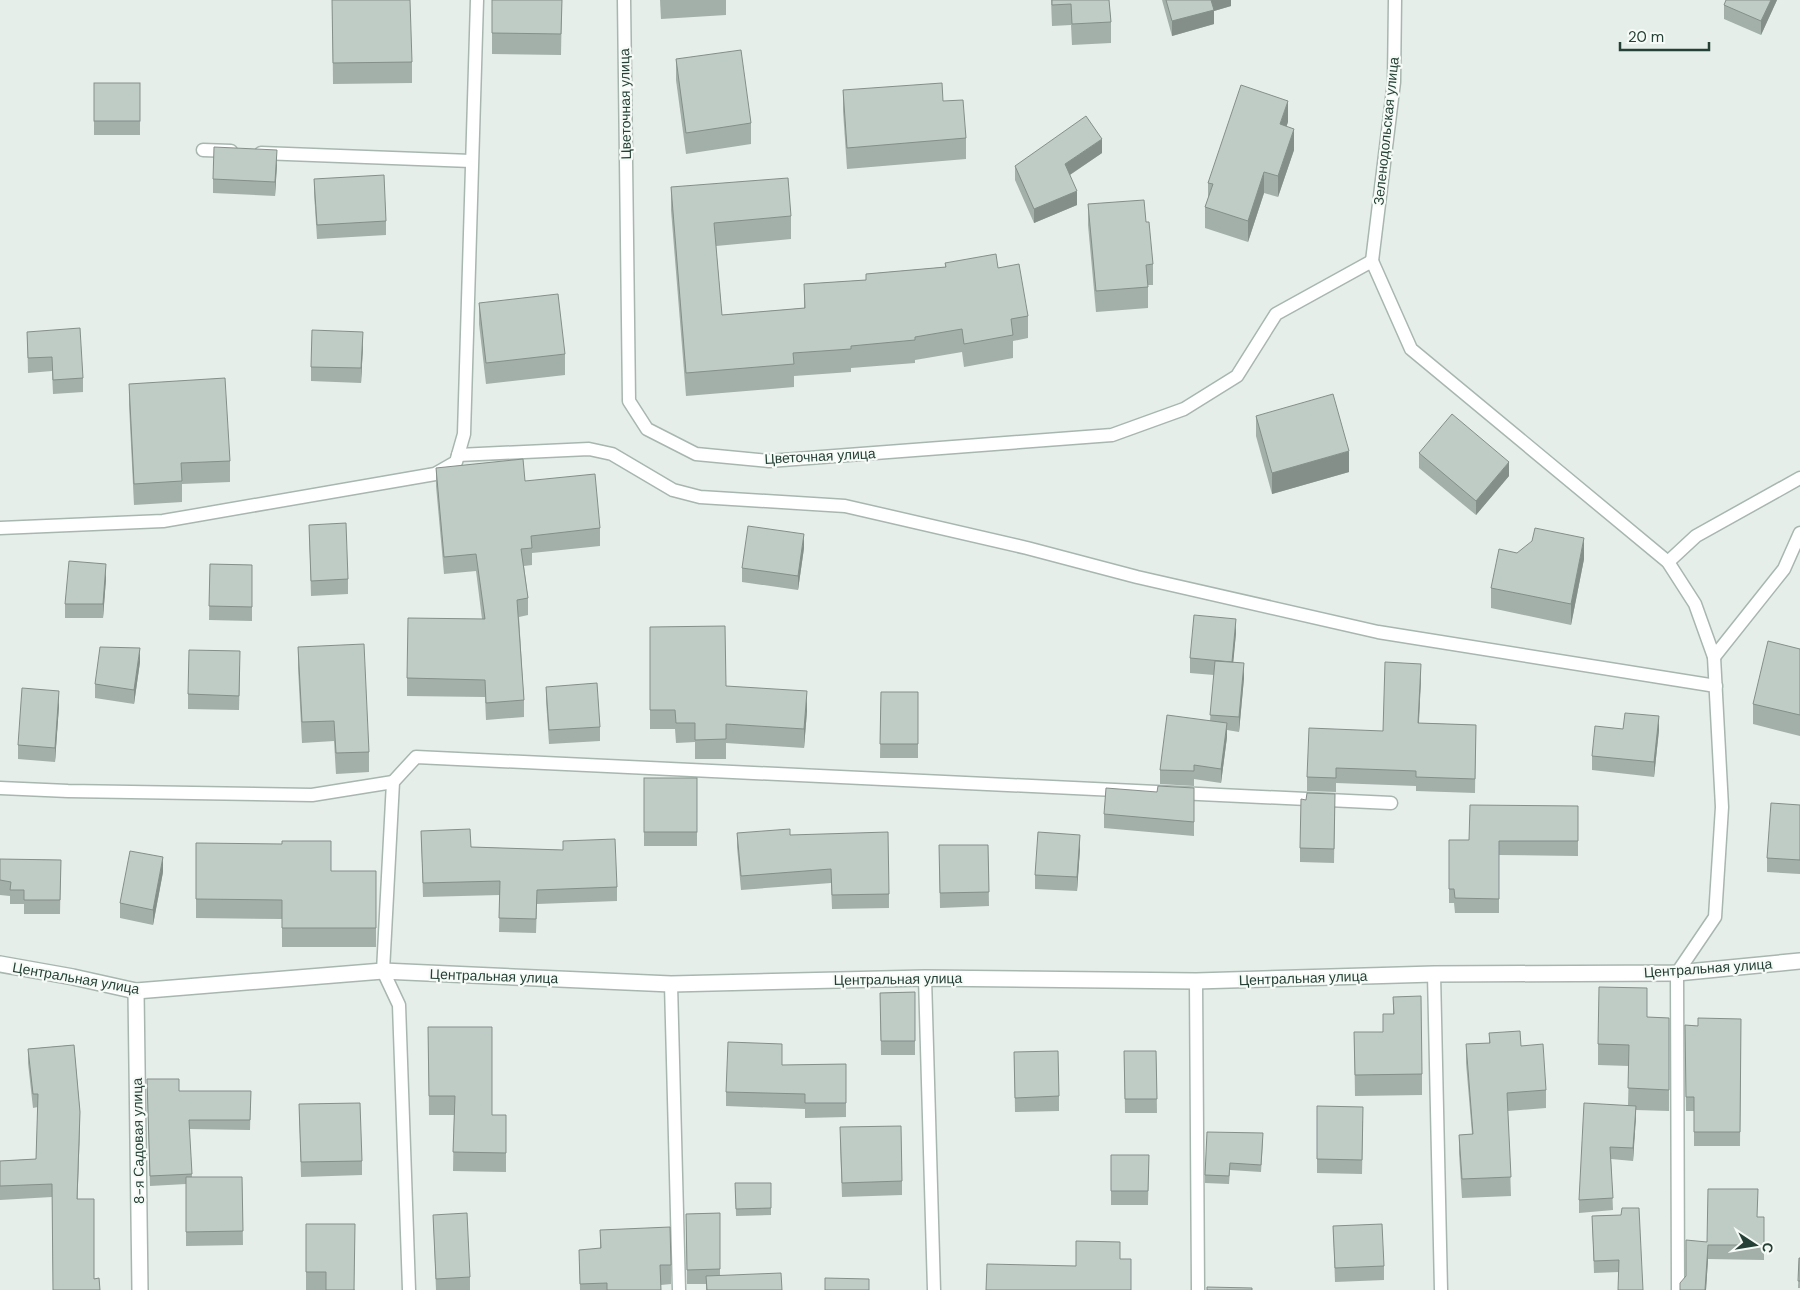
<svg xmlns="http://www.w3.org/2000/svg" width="1800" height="1290" font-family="'DM Sans',sans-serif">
<rect width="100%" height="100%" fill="#e6eeea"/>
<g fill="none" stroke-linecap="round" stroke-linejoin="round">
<defs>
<g id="service">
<path d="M624 0 629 401 647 429 696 454 769 461 1112 435 1184 409 1237 376 1276 314 1372 261"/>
<path d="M203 150 231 151"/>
<path d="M261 153 471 161"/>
<path d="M1372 261 1411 349 1668 562 1695 604 1714 657 1722 807 1715 917 1677 973 1678 1290"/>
<path d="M1372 261 1394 82 1395 0"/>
<path d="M458 455 589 449 612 454 673 490 700 497 845 506 1027 548 1137 577 1378 632 1716 686"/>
<path d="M0 528 163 521 435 474 456 462 464 434 477 0"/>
<path d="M1668 562 1696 536 1800 478"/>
<path d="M1714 657 1784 569 1800 533"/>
<path d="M0 788 68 791 312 795 393 782"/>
<path d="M1434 974 1441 1290"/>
<path d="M925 978 934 1290"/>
<path d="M1196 981 1198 1290"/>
<path d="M671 984 679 1290"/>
<path d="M409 1290 399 1005 383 971 393 782 416 757 1391 803"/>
</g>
<path id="minor" d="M136 991 140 1290"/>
<path id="tertiary" d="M0 964 73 977 136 991 383 971 671 984 925 978 1196 981 1434 974 1677 973 1800 961"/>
</defs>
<use href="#service" stroke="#a8b6b0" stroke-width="15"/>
<use href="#minor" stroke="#a8b6b0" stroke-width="18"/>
<use href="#tertiary" stroke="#a8b6b0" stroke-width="18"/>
<use href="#service" stroke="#fff" stroke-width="12"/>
<use href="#minor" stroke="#fff" stroke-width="15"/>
<use href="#tertiary" stroke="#fff" stroke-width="15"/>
</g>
<g fill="#a3afa9">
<path d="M332 0 412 62V83L333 84Z"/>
<path d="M492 0H562L561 55 492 54Z"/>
<path d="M660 0H726V15L661 19Z"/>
<path d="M1051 0H1109L1111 22V43L1072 45 1071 25 1052 26Z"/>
<path d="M1162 0H1231V6L1214 11V24L1172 36Z"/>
<path d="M1777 0 1761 35 1724 19V5Z"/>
<path d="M676 59 751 123V144L686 154 676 80Z"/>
<rect x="94" y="83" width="46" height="52"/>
<path d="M843 90 943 101 966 138V159L847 169 843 111Z"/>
<path d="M1288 122 1286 127 1294 150 1278 197 1264 193 1248 242 1205 228V207L1208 198V183Z"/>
<path d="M1102 153 1070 175 1077 205 1034 223 1015 180V166Z"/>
<path d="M277 164 275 196 213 193V179Z"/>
<path d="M314 179 386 221V235L317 239 314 193Z"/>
<path d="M671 187 791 216V239L716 246 722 315 804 308V284L866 280V274L945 267V263L998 268 1028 316V338L1013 341V358L964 367 962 352 915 360V363L851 368V372L794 376V387L686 396 671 210Z"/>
<path d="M1088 204 1146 222 1153 264V285H1148V308L1096 312 1088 225Z"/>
<path d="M479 303 565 354V375L486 384 479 324Z"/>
<path d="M27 332 83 378V392L53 394 52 371 28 373Z"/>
<path d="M363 346 361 383 311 381V367Z"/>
<path d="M129 384 230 461V482L182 484V502L134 505 129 405Z"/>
<path d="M1256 416 1349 472 1272 494 1256 436Z"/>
<path d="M1419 453 1509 476 1476 515 1419 468Z"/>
<path d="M436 468 525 481 600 528V546L532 553V565L524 566 528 598V615L519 617 524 700V717L486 720 485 697 407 696V678L482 619 476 571 444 574 436 486Z"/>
<path d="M309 525 348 579V594L311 596Z"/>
<path d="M804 548 798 590 742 582V568Z"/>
<path d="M1517 553 1584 559 1571 625 1491 608V588Z"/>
<path d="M210 564 252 565V621L209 620Z"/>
<path d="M106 579 103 618H65V604Z"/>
<path d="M650 627 726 686 807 711 804 748 726 743V759H695V742L676 743 675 729H650Z"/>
<path d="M1236 633 1233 662 1244 678 1239 732 1227 730V737L1221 783 1194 779V786L1160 784V770L1210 721 1214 675 1190 673V658Z"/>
<path d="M298 647 369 752V772L336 774 334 741 302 743 298 668Z"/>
<path d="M1800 649V736L1753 724V704Z"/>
<path d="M140 662 134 704 95 698V684Z"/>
<path d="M240 666 239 710 188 709V694Z"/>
<path d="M1421 678 1419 723 1476 725 1475 793 1416 791V786L1336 783V792L1307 791V777L1383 731Z"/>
<path d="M546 687 600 727V741L549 744 546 701Z"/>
<path d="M881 692H918V758H880Z"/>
<path d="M59 706 55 762 18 759V745Z"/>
<path d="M1623 729 1659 730 1654 777 1592 770V756Z"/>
<rect x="644" y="778" width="53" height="68"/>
<path d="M1194 788V836L1104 828V814L1157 792Z"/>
<path d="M1800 805V874L1767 872V858Z"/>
<path d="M1578 806V856L1499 855V913H1455L1454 903H1449V840H1469Z"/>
<path d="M1335 808 1334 863 1300 862V848Z"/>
<path d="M421 831 471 847 563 850V841L617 887V901L537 904 536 933 499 932 500 895 423 897Z"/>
<path d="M737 833 790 835 889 894V908L832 909 831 883 741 890 737 847Z"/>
<path d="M196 843 331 871H376V947H282V919L196 918Z"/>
<path d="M939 845H988L989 906 940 908Z"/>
<path d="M1080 849 1077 891 1035 889V875Z"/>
<path d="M0 859 61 860 60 914H24V904H10V896L0 895Z"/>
<path d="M163 872 153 925 120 918V903Z"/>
<path d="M915 992V1055H881L880 993Z"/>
<path d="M1393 997 1422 1074V1095L1355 1096 1354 1032H1383L1393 1014Z"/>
<path d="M1647 1017 1669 1018V1111L1636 1110 1633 1161 1611 1159 1613 1210 1579 1213V1200L1628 1105 1629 1066 1598 1065V1044Z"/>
<path d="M1741 1019 1740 1146H1694V1111H1686L1685 1025 1698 1026Z"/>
<path d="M428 1027 492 1115H506V1172L453 1171 454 1115H429Z"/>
<path d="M1489 1033 1521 1046 1546 1090V1108L1508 1111 1511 1196 1462 1198 1459 1153V1135L1472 1134 1466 1063V1044L1489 1043Z"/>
<path d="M74 1045 80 1112 77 1199H94V1279L99 1278 100 1290H53L52 1197 0 1200V1161L36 1159 38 1107 33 1108 28 1063V1049Z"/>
<path d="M1124 1051H1156L1157 1113H1125Z"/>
<path d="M1014 1052 1059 1096V1111L1015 1112Z"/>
<path d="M846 1064V1117L805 1118V1109L726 1106V1092L782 1065Z"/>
<path d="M147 1089 179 1091H251L250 1130 189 1129 192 1177H242L243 1245 186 1246V1184L150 1186Z"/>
<path d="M299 1104 362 1161V1175L301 1177Z"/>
<path d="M1317 1106 1363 1121 1362 1174 1317 1173Z"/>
<path d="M840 1141 902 1181V1195L842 1197Z"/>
<path d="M1263 1141 1261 1172 1230 1170 1229 1184 1205 1183V1175Z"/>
<path d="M1111 1155H1149L1148 1205H1111Z"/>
<path d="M735 1183H771V1215L736 1216Z"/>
<path d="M720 1213V1276L782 1290H706V1284H687L686 1214Z"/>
<path d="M433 1215 470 1277V1290H436Z"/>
<path d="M1621 1215 1619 1272 1594 1273 1592 1216Z"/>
<path d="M1757 1217H1764V1260L1708 1259 1706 1290H1680L1686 1276 1707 1242Z"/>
<path d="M306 1224 355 1290H306Z"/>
<path d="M1333 1226 1384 1266V1280L1335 1282Z"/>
<path d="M600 1230 671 1265V1284L661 1285V1290H580L579 1250 600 1249Z"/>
<path d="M1799 1258H1800V1288H1798Z"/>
</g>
<g fill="#858f8a">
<path d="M1211 0H1231V6L1214 11V24L1172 36V21Z"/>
<path d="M1771 0H1777L1761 35V21Z"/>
<path d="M1288 101V122L1280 145V124Z"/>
<path d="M1294 129V150L1278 197V176Z"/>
<path d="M1102 139V153L1065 178V164Z"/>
<path d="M277 150V164L275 196V182Z"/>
<path d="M1264 172V193L1248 242V221Z"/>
<path d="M1077 191V205L1034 223V209Z"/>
<path d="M363 332V346L361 383V368Z"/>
<path d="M1349 451V472L1272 494V473Z"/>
<path d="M1509 462V476L1476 515V501Z"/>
<path d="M804 534V548L798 590V576Z"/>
<path d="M1584 538V559L1571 625V604Z"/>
<path d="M106 564V579L103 618V604Z"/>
<path d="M1236 619V633L1232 676V662Z"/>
<path d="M140 648V662L134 704V690Z"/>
<path d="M1244 663V678L1239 732V717Z"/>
<path d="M1421 664V678L1418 738V723Z"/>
<path d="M59 691V706L55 762V748Z"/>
<path d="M807 691V711L804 748V729Z"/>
<path d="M1659 716V730L1654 777V762Z"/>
<path d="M1227 723V737L1221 783V769Z"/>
<path d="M1080 835V849L1077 891V877Z"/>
<path d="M163 857V872L153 925V910Z"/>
<path d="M1636 1106V1118L1633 1161V1148Z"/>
<path d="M80 1112V1126L77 1213V1199Z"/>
<path d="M1708 1245V1259L1706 1290H1705Z"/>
</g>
<g fill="#beccc5" stroke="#858f8a">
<path d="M332 0H410L412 62 333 63Z"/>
<path d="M492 0H562L561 34 492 33Z"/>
<path d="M1052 0H1109L1111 22 1072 24 1071 4 1052 5Z"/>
<path d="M1166 0H1211L1214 10 1172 21Z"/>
<path d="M1726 0H1771L1761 21 1724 5Z"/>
<path d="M741 50 751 123 686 133 676 59Z"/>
<rect x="94" y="83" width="46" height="38"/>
<path d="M942 83 943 101 963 100 966 138 847 148 843 90Z"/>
<path d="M1241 85 1288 101 1280 124 1294 129 1278 176 1264 172 1248 221 1205 207 1213 184 1208 183Z"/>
<path d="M1086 116 1102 139 1065 164 1077 191 1034 209 1015 166Z"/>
<path d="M214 147 277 150 275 182 213 179Z"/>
<path d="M384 175 386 221 317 225 314 179Z"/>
<path d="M788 178 791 216 714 223 722 315 805 308 804 284 866 280V274L946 267 945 263 996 254 998 268 1019 264 1028 316 1011 319 1013 335 964 344 962 329 915 337V340L851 346V349L793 353 794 364 686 373 671 187Z"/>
<path d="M1144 200 1146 222H1149L1153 264 1146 265 1148 287 1096 291 1088 204Z"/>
<path d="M558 294 565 354 486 363 479 303Z"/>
<path d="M80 328 83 378 53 380 52 357 28 358 27 332Z"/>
<path d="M312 330 363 332 361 368 311 367Z"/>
<path d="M225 378 230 461 181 463 182 481 134 484 129 384Z"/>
<path d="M1333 394 1349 451 1272 473 1256 416Z"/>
<path d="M1452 414 1509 462 1476 501 1419 453Z"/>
<path d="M523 459 525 481 595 474 600 528 531 536 532 548 521 549 528 598 517 600 524 700 486 703 485 680 407 678 408 618 485 619 476 554 444 557 436 468Z"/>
<path d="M346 523 348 579 311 581 309 525Z"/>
<path d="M748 526 804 534 798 576 742 568Z"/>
<path d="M1535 528 1584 538 1571 604 1491 588 1499 549 1517 553 1532 541Z"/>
<path d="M69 561 106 564 103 604H65Z"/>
<path d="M210 564 252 565V607L209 606Z"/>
<path d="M1194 615 1236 619 1232 662 1190 658Z"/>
<path d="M725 626 726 686 807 691 804 729 726 724V739L695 740V723H676L675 710H650V627Z"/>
<path d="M1768 641 1800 649V715L1753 704Z"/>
<path d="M364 644 369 752 336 753 334 721 302 722 298 647Z"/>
<path d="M100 647 140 648 134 690 95 684Z"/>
<path d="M189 650 240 651 239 696 188 694Z"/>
<path d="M1215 661 1244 663 1239 717 1210 715Z"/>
<path d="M1385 662 1421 664 1418 723 1476 725 1475 779 1416 777V771L1336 768V778L1307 777 1309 728 1383 731Z"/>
<path d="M597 683 600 727 549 730 546 687Z"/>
<path d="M22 688 59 691 55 748 18 745Z"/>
<path d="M881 692H918V744H880Z"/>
<path d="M1625 713 1659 716 1654 762 1592 756 1595 726 1623 729Z"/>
<path d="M1167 715 1227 723 1221 769 1194 765V771L1160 770Z"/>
<rect x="644" y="778" width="53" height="54"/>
<path d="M1158 786 1194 788V822L1104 814 1106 788 1157 792Z"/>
<path d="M1307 793 1335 794 1334 849 1300 848 1301 799 1306 800Z"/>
<path d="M1771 803 1800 805V860L1767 858Z"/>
<path d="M1470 805 1578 806V841H1499V899L1455 898 1454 889H1449V840H1469Z"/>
<path d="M470 829 471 847 563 850V841L615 839 617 887 537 890 536 919 499 918 500 881 423 883 421 831Z"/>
<path d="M790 829V835L888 832 889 894 832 895 831 869 741 876 737 833Z"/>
<path d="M1038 832 1080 835 1077 877 1035 875Z"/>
<path d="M282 841H331V871H376V928H282V900L196 899V843L282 844Z"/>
<path d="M939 845H988L989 892 940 893Z"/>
<path d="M130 851 163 857 153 910 120 903Z"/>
<path d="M0 859 61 860 60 900H24V890H10L11 882 0 880Z"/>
<path d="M1599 987 1647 988V1017L1669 1018V1090L1628 1088 1629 1045 1598 1044Z"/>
<path d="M915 992V1041H881L880 993Z"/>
<path d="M1421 996 1422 1074 1355 1075 1354 1032H1383V1014H1394L1393 997Z"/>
<path d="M1698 1018 1741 1019 1740 1132H1694V1097H1686L1685 1025 1698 1026Z"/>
<path d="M428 1027H492V1115H506V1153L453 1152 455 1096H429Z"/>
<path d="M1520 1031 1521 1046 1543 1044 1546 1090 1507 1093 1511 1177 1462 1179 1459 1135 1473 1134 1466 1044 1490 1043 1489 1033Z"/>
<path d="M728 1042 782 1044V1065L846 1064V1103H805V1094L726 1092Z"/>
<path d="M74 1045 80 1112 77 1199H94V1279L99 1278 100 1290H53L52 1184 0 1186V1161L36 1159 38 1094H33L28 1049Z"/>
<path d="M1058 1051 1059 1096 1015 1098 1014 1052Z"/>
<path d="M1124 1051H1156L1157 1099H1125Z"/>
<path d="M147 1079H179V1091H251L250 1120H189L192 1174 150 1176Z"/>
<path d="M360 1103 362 1161 301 1162 299 1104Z"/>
<path d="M1584 1103 1636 1106 1633 1148 1610 1147 1613 1198 1579 1200Z"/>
<path d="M1317 1106 1363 1107 1362 1160 1317 1159Z"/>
<path d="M901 1126 902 1181 842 1183 840 1127Z"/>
<path d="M1207 1132 1263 1133 1261 1165 1230 1163 1229 1176 1205 1175Z"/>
<path d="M1111 1155H1149L1148 1191H1111Z"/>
<path d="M186 1177H242L243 1231 186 1232Z"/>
<path d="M735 1183H771V1208L736 1209Z"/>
<path d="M1708 1189H1758L1757 1217H1764V1245H1708L1705 1290H1680V1283L1686 1276V1240L1707 1242Z"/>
<path d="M1622 1208H1639L1643 1290H1618L1619 1260 1594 1261 1592 1216 1621 1215Z"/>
<path d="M467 1213 470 1277 436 1279 433 1215Z"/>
<path d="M720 1213V1269L687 1270 686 1214Z"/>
<path d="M306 1224H355L354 1290H326V1272H306Z"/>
<path d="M1382 1224 1384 1266 1335 1268 1333 1226Z"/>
<path d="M670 1227 671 1265H660L661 1290H607V1283L580 1284 579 1250 601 1248 600 1230Z"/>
<path d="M1076 1241 1120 1242V1259H1131V1290H986L987 1264 1076 1266Z"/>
<path d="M1799 1258H1800V1281H1798Z"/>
<path d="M781 1273 782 1290H707L706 1276Z"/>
<path d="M825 1278 869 1279V1290H825Z"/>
<path d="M1207 1287 1252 1288V1290H1207Z"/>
</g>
<g text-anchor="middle" stroke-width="4.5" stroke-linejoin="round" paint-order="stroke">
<g font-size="14" fill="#254036" stroke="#f7fbf8">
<text transform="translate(625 104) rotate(-91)" y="5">Цветочная улица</text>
<text transform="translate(1386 131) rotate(-84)" y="5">Зеленодольская улица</text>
<text transform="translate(820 456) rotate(-3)" y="5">Цветочная улица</text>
<text transform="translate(1708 968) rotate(-4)" y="5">Центральная улица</text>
<text transform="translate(494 976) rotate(2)" y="5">Центральная улица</text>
<text transform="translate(76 978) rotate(10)" y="5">Центральная улица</text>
<text transform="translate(1303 978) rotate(-2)" y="5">Центральная улица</text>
<text transform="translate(898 979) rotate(-1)" y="5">Центральная улица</text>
<text transform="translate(138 1141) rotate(-91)" y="5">8-я Садовая улица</text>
</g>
</g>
<g transform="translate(1755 1245) rotate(102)" stroke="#f7fbf8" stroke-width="4" paint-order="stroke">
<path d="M0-4L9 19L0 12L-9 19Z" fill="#254036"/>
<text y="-8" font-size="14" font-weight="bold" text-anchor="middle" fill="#254036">С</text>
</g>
<path d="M1620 42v8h89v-8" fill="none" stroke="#254036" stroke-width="2.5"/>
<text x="1628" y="42" font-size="15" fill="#254036" stroke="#f7fbf8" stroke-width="4" paint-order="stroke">20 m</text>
</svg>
